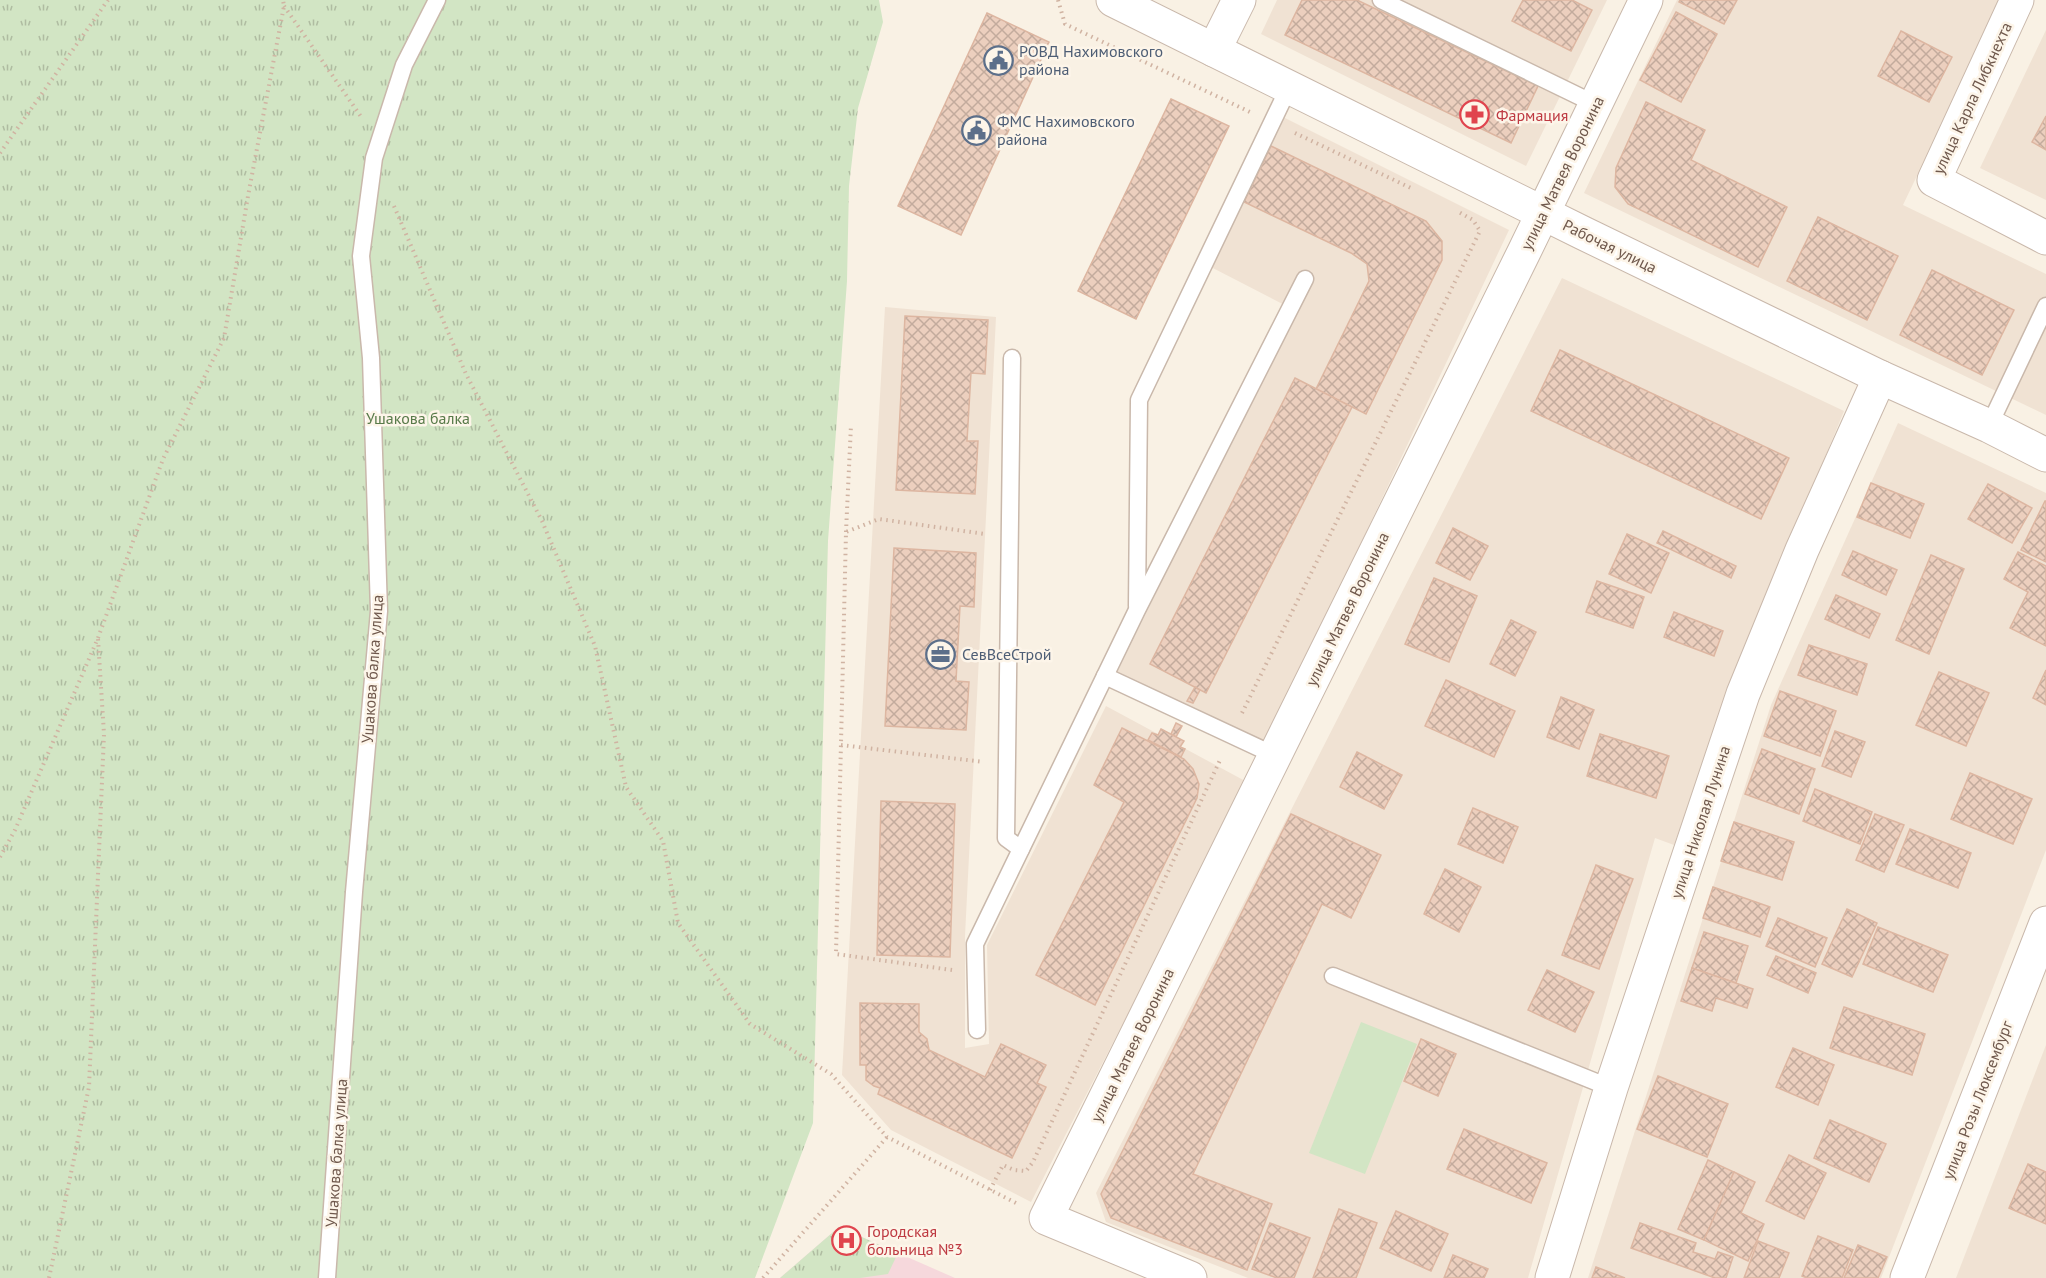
<svg xmlns="http://www.w3.org/2000/svg" width="2046" height="1278" font-family="'PT Sans',sans-serif">
<defs>
<pattern id="grass-tufts" width="24" height="20" patternUnits="userSpaceOnUse" patternTransform="scale(1.5)"><rect width="24" height="20" fill="#d2e5c4"/><path d="M3 7l-1-3M5 7V3M7 7l1-3M15 17l-1-3M17 17v-4M19 17l1-3" fill="none" stroke="#afbca1"/></pattern>
<pattern id="building-cross-hatch" width="8" height="8" patternUnits="userSpaceOnUse" patternTransform="scale(1.5)"><rect width="8" height="8" fill="#eccfbe"/><path d="M0 0l8 8M0 8l8-8" fill="none" stroke="#c3ab9d"/></pattern>
</defs>
<rect width="100%" height="100%" fill="#f9f1e4"/>
<g fill="#f0e2d3">
<path d="M1277 0H1607L1526 166 1261 34Z"/>
<path d="M1677 0H2001L1903 205 2046 274V415L1584 193Z"/>
<path d="M2046 30V200L1980 168Z"/>
<path d="M1281 116 1509 230 1261 754 1116 675 1294 310 1207 265Z"/>
<path d="M1562 278 1844 411 1735 676 1674 845 1655 838 1528 1278H1248L1106 1222 1096 1193Z"/>
<path d="M885 307 996 317 965 936V1048L989 1044 987 945 1106 706 1247 782 1031 1202 891 1130 842 1075Z"/>
<path d="M1898 423 2046 493V850L1881 1278H1588L1771 705Z"/>
<path d="M2046 1045V1278H1956Z"/>
</g>
<path fill="#f6d8dc" d="M839 1227 955 1278H780Z"/>
<g fill="url(#grass-tufts)">
<path d="M0 0H879L883 22 858 108 849 186 847 281 828 541 813 1123 755 1278H0Z"/>
<path d="M839 1227 898 1253 888 1274 860 1278H780Z"/>
</g>
<path fill="#d2e5c4" d="M1361 1022 1417 1044 1365 1174 1309 1153Z"/>
<g fill="url(#building-cross-hatch)" stroke="#ddb6a1" stroke-width="1.5">
<path d="M1302 0H1357L1538 86 1511 143 1285 35Z"/>
<path d="M1523 0H1572L1592 10 1571 51 1512 21Z"/>
<path d="M1680 0H1737L1724 24 1679 2Z"/>
<path d="M1676 12 1717 34 1681 102 1640 80Z"/>
<path d="M987 13 1049 42 961 235 898 206Z"/>
<path d="M1901 31 1952 57 1929 102 1878 76Z"/>
<path d="M1171 99 1229 126 1136 319 1078 291Z"/>
<path d="M1646 102 1705 130 1691 160 1787 207 1758 267 1628 204 1615 187 1616 168Z"/>
<path d="M2046 116V150L2032 142Z"/>
<path d="M1271 146 1426 221 1442 241V260L1366 414 1316 389 1369 281 1367 264 1351 253 1244 202Z"/>
<path d="M1818 217 1898 256 1867 320 1787 281Z"/>
<path d="M1932 270 2014 310 1982 375 1900 335Z"/>
<path d="M905 316 988 320 985 374 971 373 967 441H978L975 494 896 490Z"/>
<path d="M1560 350 1789 458 1761 519 1531 411Z"/>
<path d="M1295 378 1352 407 1206 693 1150 664Z"/>
<path d="M1871 483 1924 504 1910 538 1857 517Z"/>
<path d="M1988 484 2032 508 2012 543 1968 519Z"/>
<path d="M2045 501H2046V562L2021 550Z"/>
<path d="M1453 528 1488 546 1470 580 1436 563Z"/>
<path d="M1663 531 1736 566 1731 578 1657 543Z"/>
<path d="M1627 534 1669 553 1651 593 1609 574Z"/>
<path d="M894 548 976 553 974 607 960 606 956 681 969 682 966 730 885 726Z"/>
<path d="M1853 551 1897 570 1886 595 1842 575Z"/>
<path d="M2018 552 2046 566V646L2010 628 2028 592 2004 579Z"/>
<path d="M1931 555 1964 569 1929 654 1896 640Z"/>
<path d="M1434 578 1477 596 1449 662 1405 644Z"/>
<path d="M1597 581 1644 597 1633 628 1586 612Z"/>
<path d="M1836 595 1880 614 1869 638 1825 619Z"/>
<path d="M1674 612 1723 631 1714 656 1664 637Z"/>
<path d="M1511 620 1536 632 1515 676 1490 664Z"/>
<path d="M1809 645 1867 664 1857 695 1798 675Z"/>
<path d="M2046 670V705L2033 698Z"/>
<path d="M1939 672 1989 693 1966 746 1916 725Z"/>
<path d="M1446 680 1515 711 1494 757 1425 726Z"/>
<path d="M1195 687 1200 690 1193 703 1187 701Z"/>
<path d="M1780 691 1836 711 1820 756 1764 736Z"/>
<path d="M1561 697 1594 710 1579 749 1547 737Z"/>
<path d="M1176 723 1182 726 1176 737 1171 734Z"/>
<path d="M1122 728 1184 759 1193 769 1199 784 1197 798 1095 1005 1036 975 1124 802 1094 785Z"/>
<path d="M1161 729 1184 741 1180 747 1185 749 1181 757 1148 740 1152 733 1158 735Z"/>
<path d="M1835 731 1865 742 1851 777 1822 766Z"/>
<path d="M1600 734 1669 756 1656 798 1587 776Z"/>
<path d="M1762 749 1815 769 1799 814 1745 794Z"/>
<path d="M1357 752 1402 775 1384 809 1340 787Z"/>
<path d="M1970 773 2032 799 2013 844 1951 819Z"/>
<path d="M1815 789 1872 812 1860 844 1803 821Z"/>
<path d="M881 801 955 804 950 957 877 955Z"/>
<path d="M1473 808 1518 827 1503 863 1458 844Z"/>
<path d="M1291 814 1381 855 1351 918 1322 904 1193 1174 1272 1204 1247 1270 1111 1218 1101 1194Z"/>
<path d="M1875 814 1904 825 1884 872 1856 860Z"/>
<path d="M1734 822 1794 842 1782 880 1721 861Z"/>
<path d="M1910 829 1971 853 1958 888 1896 864Z"/>
<path d="M1596 865 1633 879 1599 969 1562 955Z"/>
<path d="M1445 869 1481 887 1459 932 1424 914Z"/>
<path d="M1713 887 1770 907 1760 937 1703 918Z"/>
<path d="M1847 909 1877 923 1852 977 1822 964Z"/>
<path d="M1778 918 1827 938 1815 967 1766 946Z"/>
<path d="M1878 927 1948 955 1933 992 1863 964Z"/>
<path d="M1704 932 1748 946 1736 983 1692 968Z"/>
<path d="M1776 956 1816 973 1808 993 1767 975Z"/>
<path d="M1692 968 1753 989 1747 1008 1716 998 1712 1011 1681 1001Z"/>
<path d="M1547 970 1594 992 1575 1032 1528 1010Z"/>
<path d="M860 1003 919 1004V1032L927 1039 929 1050 985 1077 1001 1044 1046 1065 1037 1083 1046 1087 1012 1158 878 1094 880 1088 874 1086 866 1080V1065H860Z"/>
<path d="M1844 1007 1925 1034 1912 1075 1830 1048Z"/>
<path d="M1421 1039 1456 1054 1438 1096 1404 1081Z"/>
<path d="M1793 1048 1834 1065 1818 1105 1776 1087Z"/>
<path d="M1658 1076 1728 1104 1707 1157 1637 1129Z"/>
<path d="M1830 1120 1886 1144 1869 1182 1814 1158Z"/>
<path d="M1464 1129 1547 1163 1531 1203 1447 1169Z"/>
<path d="M1789 1155 1826 1173 1804 1219 1766 1201Z"/>
<path d="M1708 1160 1734 1172 1704 1240 1678 1229Z"/>
<path d="M2028 1164 2046 1172V1224L2009 1208Z"/>
<path d="M1734 1172 1755 1182 1741 1213 1764 1224 1748 1261 1704 1240Z"/>
<path d="M1339 1209 1377 1223 1356 1278H1313Z"/>
<path d="M1396 1211 1448 1234 1431 1271 1380 1248Z"/>
<path d="M1270 1223 1310 1238 1294 1278H1277L1252 1269Z"/>
<path d="M1640 1223 1696 1243 1693 1252 1715 1259 1718 1252 1733 1257 1726 1278H1715L1631 1248Z"/>
<path d="M1818 1236 1853 1250 1842 1278H1807L1802 1276Z"/>
<path d="M1758 1241 1789 1253 1779 1278H1744Z"/>
<path d="M1858 1245 1887 1257 1878 1278H1844Z"/>
<path d="M1453 1255 1488 1269 1484 1278H1444Z"/>
<path d="M1596 1267 1625 1278H1592Z"/>
</g>
<g fill="none" stroke-linecap="round" stroke-linejoin="round">
<defs>
<g id="service">
<path d="M1381 0 1595 104"/>
<path d="M1012 358 1006 838 1021 849"/>
<path d="M1989 426 2046 306"/>
<path d="M1137 606 1139 400 1289 87"/>
<path d="M1105 676 1274 755"/>
<path d="M1333 976 1611 1088"/>
<path d="M977 1030 975 944 1137 610 1305 279"/>
<path d="M327 1278 354 892 379 611 371 358 361 256 374 158 404 65 437 0"/>
</g>
<g id="minor">
<path d="M1113 0 1583 233 1880 377 1989 426 2046 455"/>
<path d="M2017 0 1934 180 2046 238"/>
<path d="M1214 50 1239 0"/>
<path d="M1190 1278 1046 1218 1524 252 1646 0"/>
<path d="M1552 1278 1611 1088 1743 694 1802 550 1880 377"/>
<path d="M1907 1278 2046 923"/>
</g>
</defs>
<use href="#service" stroke="#c9b8ab" stroke-width="19"/>
<use href="#minor" stroke="#c9b8ab" stroke-width="35"/>
<g stroke="#d0b3a2" stroke-width="4" stroke-dasharray="1.5 4.5" stroke-linecap="butt">
<path d="M1058 0 1065 24 1250 112"/>
<path d="M284 6 362 118"/>
<path d="M1295 133 1413 189"/>
<path d="M0 153 108 0"/>
<path d="M394 206 466 374 542 521 595 646 626 787 663 841 678 923 750 1024 831 1074 887 1137 1016 1203"/>
<path d="M846 532 851 425"/>
<path d="M1242 713 1480 231 1473 220 1457 211"/>
<path d="M841 745 984 762"/>
<path d="M0 857 15 830 98 638 163 459 224 338 248 196 284 6 283 0"/>
<path d="M952 970 836 954 846 532 879 519 985 534"/>
<path d="M990 1190 1003 1165 1014 1170 1026 1171 1033 1162 1221 758"/>
<path d="M49 1278 89 1087 104 734 98 639"/>
<path d="M763 1278 887 1137"/>
</g>
<use href="#service" stroke="#fff" stroke-width="16"/>
<use href="#minor" stroke="#fff" stroke-width="33"/>
</g>
<defs>
<symbol id="civic-ring" viewBox="-11 -11 22 22"><circle r="9.5" fill="#fdf5e9" stroke="#5c6f8a" stroke-width="1.5"/><path d="M-.6-6.5H3V-4.5H.6V-3L4-1V1h2V6H-6V1h2V-1L-.6-3ZM-1.2 2.5V6h2.4V2.5Z" fill="#5c6f8a"/></symbol>
<symbol id="pharmacy-ring" viewBox="-11 -11 22 22"><circle r="9.5" fill="#fdf5e9" stroke="#e0444e" stroke-width="1.5"/><path d="M-2-6h4v4h4v4h-4v4h-4v-4h-4v-4h4Z" fill="#e0444e"/></symbol>
<symbol id="office-ring" viewBox="-11 -11 22 22"><circle r="9.5" fill="#fdf5e9" stroke="#5c6f8a" stroke-width="1.5"/><path d="M-6-3h4V-5.5h4V-3h4V5H-6ZM-1-4.5V-3h2v-1.5ZM-6 0V1H6V0Z" fill="#5c6f8a"/></symbol>
<symbol id="hospital-ring" viewBox="-11 -11 22 22"><circle r="9.5" fill="#fdf5e9" stroke="#e0444e" stroke-width="1.5"/><path d="M-5-5h3v3.5h4V-5h3V5h-3V1.5h-4V5h-3Z" fill="#e0444e"/></symbol>
</defs>
<g fill-rule="evenodd">
<use href="#civic-ring" x="982" y="44" width="33" height="33"/>
<use href="#pharmacy-ring" x="1458" y="98" width="33" height="33"/>
<use href="#civic-ring" x="960" y="114" width="33" height="33"/>
<use href="#office-ring" x="924" y="638" width="33" height="33"/>
<use href="#hospital-ring" x="830" y="1224" width="33" height="33"/>
</g>
<g text-anchor="middle" stroke-width="5" stroke-linejoin="round" paint-order="stroke">
<g font-size="16" fill="#4e5e75" stroke="#fdf5e9" text-anchor="start">
<text x="1019" y="57">РОВД Нахимовского<tspan x="1019" dy="18">района</tspan></text>
<text x="997" y="127">ФМС Нахимовского<tspan x="997" dy="18">района</tspan></text>
<text x="962" y="660">СевВсеСтрой</text>
</g>
<g font-size="16" fill="#6f584c" stroke="#fdf5e9">
<text transform="translate(1972 98) rotate(-65)" y="6">улица Карла Либкнехта</text>
<text transform="translate(1562 173) rotate(-64)" y="6">улица Матвея Воронина</text>
<text transform="translate(1610 246) rotate(26)" y="6">Рабочая улица</text>
<text transform="translate(1347 609) rotate(-64)" y="6">улица Матвея Воронина</text>
<text transform="translate(372 669) rotate(-86)" y="6">Ушакова балка улица</text>
<text transform="translate(1700 822) rotate(-72)" y="6">улица Николая Лунина</text>
<text transform="translate(1132 1045) rotate(-64)" y="6">улица Матвея Воронина</text>
<text transform="translate(1977 1100) rotate(-69)" y="6">улица Розы Люксембург</text>
<text transform="translate(336 1153) rotate(-86)" y="6">Ушакова балка улица</text>
</g>
<g font-size="16" fill="#be3a42" stroke="#fdf5e9" text-anchor="start">
<text x="1496" y="121">Фармация</text>
<text x="867" y="1237">Городская<tspan x="867" dy="18">больница №3</tspan></text>
</g>
<g font-size="16" fill="#587a49" stroke="#fdf5e9">
<text x="418" y="424">Ушакова балка</text>
</g>
</g>
</svg>
